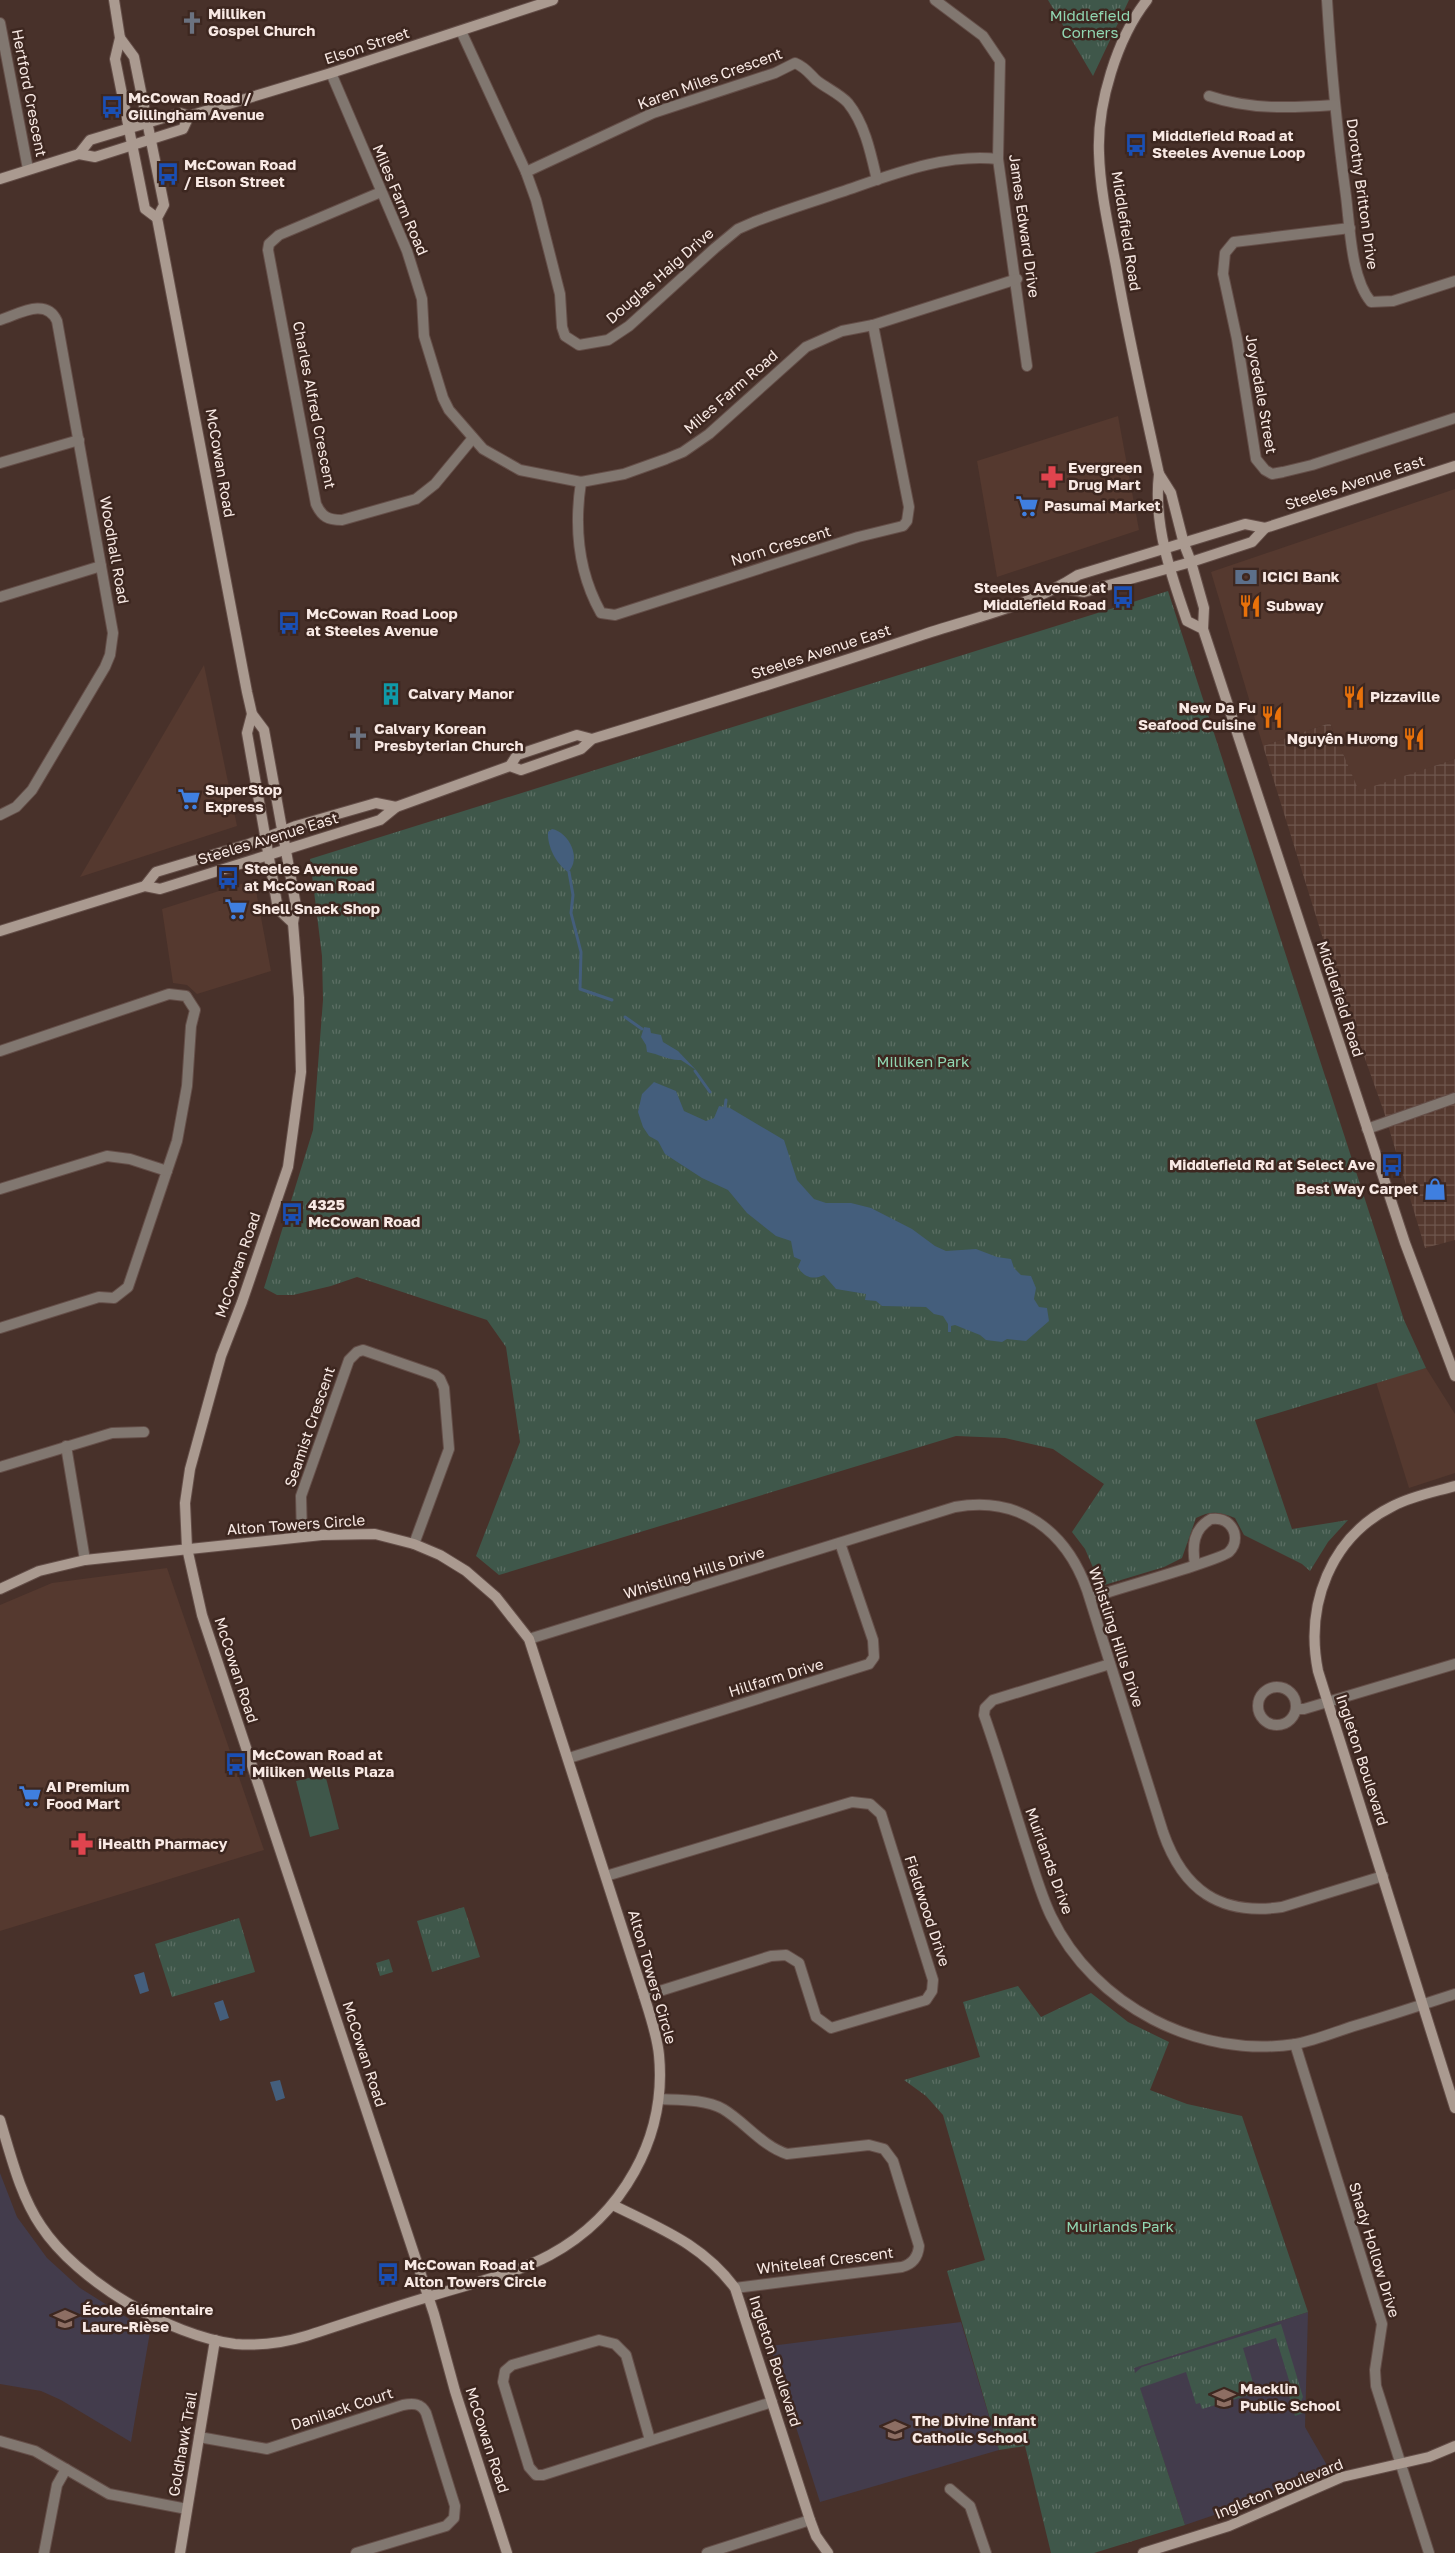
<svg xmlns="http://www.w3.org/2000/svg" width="1455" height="2553" font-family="'Golos Text',sans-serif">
<defs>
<pattern id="industrial-grid" width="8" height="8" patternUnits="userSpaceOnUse" patternTransform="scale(1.25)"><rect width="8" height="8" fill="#55392f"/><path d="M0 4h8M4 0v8" fill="none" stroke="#6e564d"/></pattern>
<pattern id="park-tufts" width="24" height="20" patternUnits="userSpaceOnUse" patternTransform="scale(1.25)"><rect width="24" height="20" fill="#3f574a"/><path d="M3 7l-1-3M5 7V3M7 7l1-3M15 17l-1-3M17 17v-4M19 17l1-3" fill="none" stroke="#5c6f64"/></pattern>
</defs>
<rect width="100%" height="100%" fill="#48312a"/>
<g fill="#55392f">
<path d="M1118 416 1139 530 997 577 977 461Z"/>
<path d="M1455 489V759L1359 792 1330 723 1263 746 1211 572Z"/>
<path d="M204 665 237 826 80 877Z"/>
<path d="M254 880 271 971 197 994 187 985 173 983 162 909Z"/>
<path d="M1426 1368 1455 1414V1473L1409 1488 1376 1382Z"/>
<path d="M167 1568 264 1850 0 1931V1605L52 1583Z"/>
</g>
<path fill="url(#industrial-grid)" d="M1330 723 1359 791 1455 759V1240L1425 1248 1384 1112 1329 958 1263 746Z"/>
<g fill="#433c4c">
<path d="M0 2173 17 2217 47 2258 80 2288 150 2332 131 2442 61 2400 41 2391 0 2384Z"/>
<path d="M1308 2312 1305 2427 1328 2467 1229 2510 1185 2525 1133 2368Z"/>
<path d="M961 2322 999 2450 820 2502 770 2346Z"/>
</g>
<path fill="#3f574a" d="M325 1774 339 1829 310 1837 296 1781Z"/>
<g fill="url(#park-tufts)">
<path d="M1047 0H1129L1093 76 1048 0Z"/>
<path d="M1168 591 1404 1320 1426 1368 1255 1420 1292 1529 1348 1520 1328 1542 1310 1571 1302 1564 1244 1535 1235 1518C1220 1512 1211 1510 1196 1518L1182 1558 1164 1567 1101 1586 1085 1549 1072 1532 1104 1484 1053 1449 1005 1438 956 1436 499 1575 476 1556 520 1442 506 1347 487 1320 357 1277 331 1286 293 1295H277L264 1288 313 1130 323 1000 322 956 310 859Z"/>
<path d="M464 1907 480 1957 432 1972 417 1921Z"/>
<path d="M239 1918 255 1972 172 1997 155 1944Z"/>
<path d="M389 1959 393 1972 380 1976 376 1963Z"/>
<path d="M1018 1986 1041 2017 1091 1993 1128 2022 1169 2042 1150 2090 1187 2104 1242 2116 1308 2312 1134 2368 1135 2373 1142 2367 1281 2324 1303 2397 1300 2403 1303 2413 1295 2416 1288 2392 1292 2390 1276 2338 1243 2348 1256 2393 1202 2409 1200 2403 1196 2404 1186 2372 1140 2388 1185 2525 1094 2553H1051L1025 2446 999 2450 947 2271 985 2260 943 2115 926 2096 904 2080 980 2057 963 2002Z"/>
</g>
<g fill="#445e7c">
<path d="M552 829C569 832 582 859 568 872 556 864 547 846 548 832Z"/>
<path d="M644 1027 650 1028 651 1033 661 1035 663 1042 678 1051 696 1070 681 1060C670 1061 659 1054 647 1052L646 1045 641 1037Z"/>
<path d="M654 1082 676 1091 684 1111 706 1121 714 1118 719 1106 730 1108 784 1140 797 1180 814 1199 826 1203H851L871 1208 912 1229 935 1246 946 1251 976 1249 997 1257 1011 1259 1014 1268 1021 1275 1031 1276 1036 1288 1034 1299 1039 1307 1047 1308 1049 1321 1026 1341 1007 1339 1002 1342 986 1340 980 1335 955 1325 951 1326V1332H948V1324L943 1316 934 1314 926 1307 882 1306 876 1301 865 1300 866 1294 836 1289 824 1275C814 1280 804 1278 798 1267L801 1260 794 1257 791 1241 776 1236 747 1213 728 1190 702 1178 665 1154 658 1141 649 1136 643 1127 638 1112 642 1094Z"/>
<path d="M144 1972 149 1991 140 1994 134 1975Z"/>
<path d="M223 2000 229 2018 220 2021 214 2003Z"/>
<path d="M280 2080 285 2098 276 2101 270 2082Z"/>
</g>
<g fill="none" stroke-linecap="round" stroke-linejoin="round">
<g stroke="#445e7c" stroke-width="3">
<path d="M569 872 573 895 571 913 581 952 580 989 612 1000"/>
<path d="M625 1017 642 1029"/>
<path d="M695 1071 710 1092"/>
<path d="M725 1107 726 1100"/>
</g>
<defs>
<g id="street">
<path d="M935 0 983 36 1000 61 998 159 1027 366"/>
<path d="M1327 0C1331 66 1337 131 1346 196 1350 228 1351 278 1371 302L1393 301 1455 281"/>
<path d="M0 23 28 169"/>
<path d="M461 31 526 172 536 200 560 294 562 327 565 336 579 345 608 340 629 326 715 248 738 229 754 222C782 211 812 202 841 192 891 175 945 153 998 159"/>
<path d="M331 73 407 251 422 299 424 336 443 398 449 410 483 449 520 470 581 482 624 474 666 459 683 452 709 434 806 347 842 331 873 325 1017 279"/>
<path d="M1209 96C1250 110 1292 108 1334 105"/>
<path d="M526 172 653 113 775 73 795 63C805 67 809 73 816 80 826 88 840 94 848 103 865 124 871 154 877 180"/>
<path d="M381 192 279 235 269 244 268 250 316 504C322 517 328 520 342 520L416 499 435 484 473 438"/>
<path d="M1350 228 1234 242 1225 253 1223 274 1237 339 1256 459 1265 470 1272 474 1283 472 1312 465 1455 418"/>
<path d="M0 320C19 314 46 297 57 321L113 633 110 655 105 667 32 790 16 807 0 815"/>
<path d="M0 463 79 440"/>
<path d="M581 482C574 528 578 572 601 613L615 615 858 537 903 526 907 521 909 507 873 325"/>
<path d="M0 597 101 566"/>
<path d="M0 1051 169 994 186 996 195 1010 191 1026 187 1086 177 1141 128 1287 114 1298 99 1297 0 1328"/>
<path d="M1367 1129 1455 1098"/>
<path d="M0 1189 107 1156 130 1159 167 1171"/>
<path d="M66 1446 85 1560"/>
<path d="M0 1467 112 1433 144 1432"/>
<path d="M302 1537 301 1496 349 1360 357 1352 363 1350 435 1375 440 1379 444 1388 449 1449 414 1544"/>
<path d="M1090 1598C1109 1591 1221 1560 1229 1552 1237 1544 1237 1532 1229 1524 1224 1519 1218 1518 1211 1519 1193 1529 1192 1546 1195 1565"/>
<path d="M529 1639 955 1507C1019 1495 1066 1531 1087 1590L1163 1832C1183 1890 1220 1916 1282 1907L1383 1876"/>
<path d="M1110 1664 993 1700 985 1708 984 1715C1000 1760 1013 1806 1028 1852 1035 1873 1041 1895 1051 1916 1094 2006 1198 2059 1296 2044 1316 2040 1335 2032 1354 2026 1388 2016 1421 2005 1455 1994"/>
<circle cx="1277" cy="1706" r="19"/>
<path d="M1296 1709H1304L1455 1664"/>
<path d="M569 1758 869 1664 874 1657 873 1640 840 1543"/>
<path d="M606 1876 852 1802 870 1804 881 1814 933 1980 932 1991 926 2000 831 2028 816 2017 799 1963 786 1955 771 1956 644 1996"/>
<path d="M1295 2044 1382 2324 1375 2370 1376 2386 1429 2553"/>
<path d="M659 2099C679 2100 705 2099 723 2109 745 2122 762 2146 787 2154L869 2145 884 2149 893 2161 919 2246C918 2257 913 2264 902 2267L735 2288"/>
<path d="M199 2437 267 2449 403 2405C413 2403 421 2403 426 2413L455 2506 454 2518 446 2526 356 2553"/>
<path d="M650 2440 626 2355 615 2344 599 2340 512 2365 505 2371 503 2382 529 2467 536 2475H543L772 2402"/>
<path d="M0 2441 35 2451 109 2494 187 2509"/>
<path d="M950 2489 970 2506 986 2553"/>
<path d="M44 2553 57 2485 66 2469"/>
<path d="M707 2553 810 2520"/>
</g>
<g id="secondary">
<path d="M114 0 120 38 115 59 145 209 157 218"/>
<path d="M1147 0C1117 38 1097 104 1099 153 1100 191 1109 229 1116 266 1128 336 1144 405 1159 474 1153 524 1171 575 1187 621L1203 629"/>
<path d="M120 38 134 57 164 205 157 218 247 692 252 714 264 730 296 906 293 923 299 998 301 1072 288 1167 242 1302 221 1356 190 1469 185 1503 187 1548 202 1615 434 2314 455 2391 507 2553"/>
<path d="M79 154 90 140 180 113 189 116 331 73 553 0"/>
<path d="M0 179 79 154 95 157 183 129 189 116"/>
<path d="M1159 474 1171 493 1184 544 1191 562 1204 608 1203 629 1405 1243 1455 1376"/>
<path d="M1059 588 1084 592 1191 562 1252 542 1265 528"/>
<path d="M252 714 247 733 278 909 293 923"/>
<path d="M510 766 517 755 577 735 592 739"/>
<path d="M145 886 156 872 249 844 296 826 376 803 396 807"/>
<path d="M0 931 145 886 160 889 380 820 396 807 510 766 521 770 581 749 592 739C701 706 811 672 919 636 972 618 1031 606 1078 575L1245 524 1265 528 1455 466"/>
<path d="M1455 1486C1434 1492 1412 1496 1393 1506 1330 1537 1305 1605 1318 1671L1455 2108"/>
<path d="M0 1589 39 1571 85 1560 322 1535 375 1534 414 1544 440 1555 466 1571 496 1597 529 1639 644 1996C650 2015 657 2035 659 2055 667 2138 622 2216 550 2255 513 2275 468 2284 428 2297 387 2309 347 2323 306 2336 283 2343 259 2346 235 2344 170 2336 77 2281 41 2226 20 2195 11 2156 0 2120"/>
<path d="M613 2205C661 2229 702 2244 735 2288L810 2520 816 2536 828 2553"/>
<path d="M180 2553 215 2340"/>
<path d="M1143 2553 1229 2526 1342 2477 1429 2457 1455 2446"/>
</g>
</defs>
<use href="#street" stroke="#644e48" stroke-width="12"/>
<use href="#secondary" stroke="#644e48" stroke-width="12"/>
<use href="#street" stroke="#817770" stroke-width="10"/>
<use href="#secondary" stroke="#aa9a90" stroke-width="10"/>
</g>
<defs>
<symbol id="church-bare" viewBox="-9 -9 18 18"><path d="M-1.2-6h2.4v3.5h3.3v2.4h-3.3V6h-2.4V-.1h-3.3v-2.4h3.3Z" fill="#6b7280" stroke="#3d2720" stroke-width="2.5" paint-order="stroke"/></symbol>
<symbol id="bus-bare" viewBox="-9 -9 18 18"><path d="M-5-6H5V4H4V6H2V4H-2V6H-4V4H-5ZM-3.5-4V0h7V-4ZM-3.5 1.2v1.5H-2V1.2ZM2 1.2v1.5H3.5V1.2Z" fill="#1a4fb4" stroke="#3d2720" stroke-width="2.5" paint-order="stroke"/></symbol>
<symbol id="pharmacy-bare" viewBox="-9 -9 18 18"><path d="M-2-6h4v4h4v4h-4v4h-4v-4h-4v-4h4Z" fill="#e0444e" stroke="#3d2720" stroke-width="2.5" paint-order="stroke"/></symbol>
<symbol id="supermarket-bare" viewBox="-9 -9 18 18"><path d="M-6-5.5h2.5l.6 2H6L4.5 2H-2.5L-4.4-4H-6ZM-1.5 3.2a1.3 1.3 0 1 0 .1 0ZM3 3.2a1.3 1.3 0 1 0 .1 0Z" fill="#3f7fe0" stroke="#3d2720" stroke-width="2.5" paint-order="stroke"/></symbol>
<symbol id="bank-bare" viewBox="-9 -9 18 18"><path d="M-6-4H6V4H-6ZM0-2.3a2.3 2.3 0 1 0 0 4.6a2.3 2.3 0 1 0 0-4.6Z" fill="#5c6f8a" stroke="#3d2720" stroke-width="2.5" paint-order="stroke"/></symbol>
<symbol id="restaurant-bare" viewBox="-9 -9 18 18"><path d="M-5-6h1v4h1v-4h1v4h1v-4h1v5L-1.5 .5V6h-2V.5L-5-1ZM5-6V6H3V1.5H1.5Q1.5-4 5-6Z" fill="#e8710a" stroke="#3d2720" stroke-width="2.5" paint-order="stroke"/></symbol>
<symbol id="building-bare" viewBox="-9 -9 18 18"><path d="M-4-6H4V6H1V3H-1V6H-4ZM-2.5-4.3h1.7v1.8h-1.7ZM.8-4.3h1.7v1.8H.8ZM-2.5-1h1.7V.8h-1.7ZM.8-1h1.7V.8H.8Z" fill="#0f9aa8" stroke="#3d2720" stroke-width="2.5" paint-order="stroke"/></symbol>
<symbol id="shop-bare" viewBox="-9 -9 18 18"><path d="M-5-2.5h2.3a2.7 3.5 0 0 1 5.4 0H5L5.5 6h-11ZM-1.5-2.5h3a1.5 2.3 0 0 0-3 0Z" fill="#3f7fe0" stroke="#3d2720" stroke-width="2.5" paint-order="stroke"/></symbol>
<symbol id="school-bare" viewBox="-9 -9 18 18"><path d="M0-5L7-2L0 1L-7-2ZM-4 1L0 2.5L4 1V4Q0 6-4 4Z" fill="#8d6e63" stroke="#3d2720" stroke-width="2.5" paint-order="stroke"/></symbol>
</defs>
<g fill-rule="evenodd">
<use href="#church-bare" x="176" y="7" width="32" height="32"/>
<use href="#bus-bare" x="96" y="91" width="32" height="32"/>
<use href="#bus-bare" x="1120" y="129" width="32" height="32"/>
<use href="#bus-bare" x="152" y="158" width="32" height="32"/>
<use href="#pharmacy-bare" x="1036" y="461" width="32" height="32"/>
<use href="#supermarket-bare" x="1011" y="490" width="32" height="32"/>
<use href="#bank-bare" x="1230" y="561" width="32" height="32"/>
<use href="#bus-bare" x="1107" y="581" width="32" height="32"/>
<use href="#restaurant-bare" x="1234" y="590" width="32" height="32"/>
<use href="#bus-bare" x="273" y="607" width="32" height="32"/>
<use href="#building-bare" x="375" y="678" width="32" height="32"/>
<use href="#restaurant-bare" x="1338" y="681" width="32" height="32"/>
<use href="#restaurant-bare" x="1256" y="701" width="32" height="32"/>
<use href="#church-bare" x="342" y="722" width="32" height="32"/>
<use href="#restaurant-bare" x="1398" y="723" width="32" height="32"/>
<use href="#supermarket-bare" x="173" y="783" width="32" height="32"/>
<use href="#bus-bare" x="212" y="862" width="32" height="32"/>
<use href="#supermarket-bare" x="220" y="893" width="32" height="32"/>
<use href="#bus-bare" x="1376" y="1149" width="32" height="32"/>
<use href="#shop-bare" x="1419" y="1173" width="32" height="32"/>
<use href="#bus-bare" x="276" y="1198" width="32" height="32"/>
<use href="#bus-bare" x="220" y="1748" width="32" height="32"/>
<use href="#supermarket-bare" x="14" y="1780" width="32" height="32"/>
<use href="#pharmacy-bare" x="66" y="1828" width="32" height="32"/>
<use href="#bus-bare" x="372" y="2258" width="32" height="32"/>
<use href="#school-bare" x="49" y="2303" width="32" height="32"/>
<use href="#school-bare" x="1208" y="2382" width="32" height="32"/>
<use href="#school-bare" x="879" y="2414" width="32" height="32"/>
</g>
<g text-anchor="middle" stroke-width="5" stroke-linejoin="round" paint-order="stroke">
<g font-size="15" font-weight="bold" fill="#f8e9e4" stroke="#3d2720" text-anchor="start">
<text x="208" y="19">Milliken<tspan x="208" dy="17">Gospel Church</tspan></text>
<text x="128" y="103">McCowan Road /<tspan x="128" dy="17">Gillingham Avenue</tspan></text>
<text x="1152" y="141">Middlefield Road at<tspan x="1152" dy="17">Steeles Avenue Loop</tspan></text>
<text x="184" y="170">McCowan Road<tspan x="184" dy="17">/ Elson Street</tspan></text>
<text x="1068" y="473">Evergreen<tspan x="1068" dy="17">Drug Mart</tspan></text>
<text x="1044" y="511">Pasumai Market</text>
<text x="1262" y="582">ICICI Bank</text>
<text x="1106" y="593" text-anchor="end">Steeles Avenue at<tspan x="1106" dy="17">Middlefield Road</tspan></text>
<text x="1266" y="611">Subway</text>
<text x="306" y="619">McCowan Road Loop<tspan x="306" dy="17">at Steeles Avenue</tspan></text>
<text x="408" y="699">Calvary Manor</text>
<text x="1370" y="702">Pizzaville</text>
<text x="1256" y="713" text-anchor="end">New Da Fu<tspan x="1256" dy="17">Seafood Cuisine</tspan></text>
<text x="374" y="734">Calvary Korean<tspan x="374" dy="17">Presbyterian Church</tspan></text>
<text x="1398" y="744" text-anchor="end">Nguyên Hương</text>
<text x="205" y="795">SuperStop<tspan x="205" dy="17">Express</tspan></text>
<text x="244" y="874">Steeles Avenue<tspan x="244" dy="17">at McCowan Road</tspan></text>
<text x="252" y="914">Shell Snack Shop</text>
<text x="1375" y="1170" text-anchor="end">Middlefield Rd at Select Ave</text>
<text x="1418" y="1194" text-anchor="end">Best Way Carpet</text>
<text x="308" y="1210">4325<tspan x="308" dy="17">McCowan Road</tspan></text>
<text x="252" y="1760">McCowan Road at<tspan x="252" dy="17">Miliken Wells Plaza</tspan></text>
<text x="46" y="1792">AI Premium<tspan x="46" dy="17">Food Mart</tspan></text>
<text x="98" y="1849">iHealth Pharmacy</text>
<text x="404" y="2270">McCowan Road at<tspan x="404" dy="17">Alton Towers Circle</tspan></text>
<text x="82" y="2315">École élémentaire<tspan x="82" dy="17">Laure-Rièse</tspan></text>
<text x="1240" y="2394">Macklin<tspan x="1240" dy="17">Public School</tspan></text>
<text x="912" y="2426">The Divine Infant<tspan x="912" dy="17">Catholic School</tspan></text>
</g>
<g font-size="15" fill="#91d7b2" stroke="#3d2720">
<text x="1090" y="21">Middlefield<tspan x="1090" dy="17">Corners</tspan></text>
<text x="923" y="1067">Milliken Park</text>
<text x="1120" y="2232">Muirlands Park</text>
</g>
<g font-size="15" fill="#f8e9e4" stroke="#3d2720">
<text transform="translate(367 46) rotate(-18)" y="5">Elson Street</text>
<text transform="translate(710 79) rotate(-20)" y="5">Karen Miles Crescent</text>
<text transform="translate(29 93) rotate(79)" y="5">Hertford Crescent</text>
<text transform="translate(1362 194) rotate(82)" y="5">Dorothy Britton Drive</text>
<text transform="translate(400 200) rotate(67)" y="5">Miles Farm Road</text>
<text transform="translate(1024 226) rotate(82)" y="5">James Edward Drive</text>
<text transform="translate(1126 231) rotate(81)" y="5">Middlefield Road</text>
<text transform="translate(660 276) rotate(-41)" y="5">Douglas Haig Drive</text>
<text transform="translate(731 392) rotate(-41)" y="5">Miles Farm Road</text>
<text transform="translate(1261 394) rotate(80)" y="5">Joycedale Street</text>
<text transform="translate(314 405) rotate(79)" y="5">Charles Alfred Crescent</text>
<text transform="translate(220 463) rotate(80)" y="5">McCowan Road</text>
<text transform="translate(1355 483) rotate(-18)" y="5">Steeles Avenue East</text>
<text transform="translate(781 546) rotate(-17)" y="5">Norn Crescent</text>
<text transform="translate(114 550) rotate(80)" y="5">Woodhall Road</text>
<text transform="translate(821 652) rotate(-18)" y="5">Steeles Avenue East</text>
<text transform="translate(268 839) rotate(-17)" y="5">Steeles Avenue East</text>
<text transform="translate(1340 999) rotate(72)" y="5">Middlefield Road</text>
<text transform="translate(238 1265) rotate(-71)" y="5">McCowan Road</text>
<text transform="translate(310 1427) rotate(-71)" y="5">Seamist Crescent</text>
<text transform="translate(296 1525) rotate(-4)" y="5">Alton Towers Circle</text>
<text transform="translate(694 1573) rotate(-17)" y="5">Whistling Hills Drive</text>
<text transform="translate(1116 1637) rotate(72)" y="5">Whistling Hills Drive</text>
<text transform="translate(236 1670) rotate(72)" y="5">McCowan Road</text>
<text transform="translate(776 1678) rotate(-17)" y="5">Hillfarm Drive</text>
<text transform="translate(1362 1760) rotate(72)" y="5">Ingleton Boulevard</text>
<text transform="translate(1049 1861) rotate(70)" y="5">Muirlands Drive</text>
<text transform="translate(927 1911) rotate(72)" y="5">Fieldwood Drive</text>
<text transform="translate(652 1977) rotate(74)" y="5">Alton Towers Circle</text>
<text transform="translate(364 2054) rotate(72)" y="5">McCowan Road</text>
<text transform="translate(1374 2250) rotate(73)" y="5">Shady Hollow Drive</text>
<text transform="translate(825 2261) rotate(-7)" y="5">Whiteleaf Crescent</text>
<text transform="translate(775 2361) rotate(72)" y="5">Ingleton Boulevard</text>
<text transform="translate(342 2409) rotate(-18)" y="5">Danilack Court</text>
<text transform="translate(487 2440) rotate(72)" y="5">McCowan Road</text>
<text transform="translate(183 2444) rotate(-80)" y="5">Goldhawk Trail</text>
<text transform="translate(1279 2489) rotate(-22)" y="5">Ingleton Boulevard</text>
</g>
</g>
</svg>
